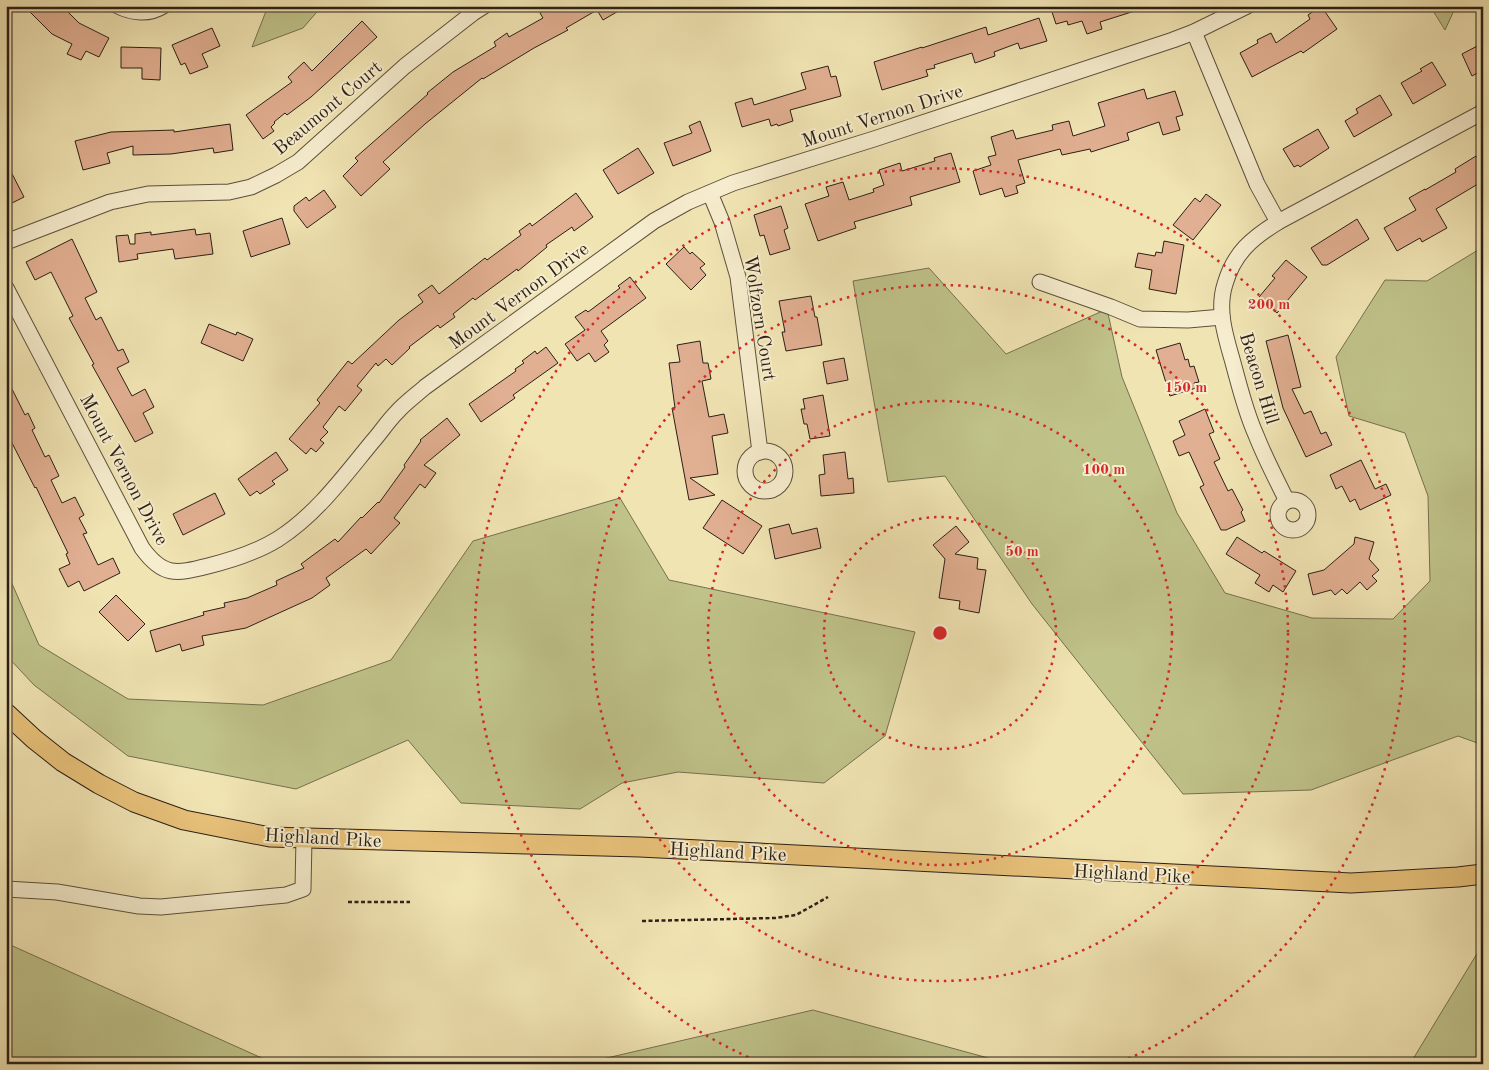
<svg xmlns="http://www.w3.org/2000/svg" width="1489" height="1070" font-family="'Old Standard TT',serif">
<rect width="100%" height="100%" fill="#f1e4b3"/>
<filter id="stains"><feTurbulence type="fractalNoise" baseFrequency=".004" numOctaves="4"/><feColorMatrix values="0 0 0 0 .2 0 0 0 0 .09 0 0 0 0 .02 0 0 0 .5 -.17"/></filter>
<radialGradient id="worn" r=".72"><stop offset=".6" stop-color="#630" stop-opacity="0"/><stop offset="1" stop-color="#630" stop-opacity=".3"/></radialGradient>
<g fill="#bfc289" stroke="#757050">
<path d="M268 6H322L303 28 252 47Z"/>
<path d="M1430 6H1456L1445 30Z"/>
<path d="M1483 247V745L1458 736 1311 790 1183 794 1032 604 945 476 888 482 853 281 929 268 1006 354 1107 309 1122 377 1177 513 1225 593 1312 618 1393 619 1430 581 1428 496 1405 433 1349 416 1336 357 1385 280 1427 281Z"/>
<path d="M620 498 669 580 915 632 885 736 824 783 678 772 622 783 580 809 461 803 408 740 296 789 128 756 34 685 6 655V570L39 645 128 699 263 705 391 660 473 541Z"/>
<path d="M6 943 275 1064H6Z"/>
<path d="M1481 947H1483V1064H1410Z"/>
<path d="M813 1010 1010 1064H581Z"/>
</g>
<g fill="#e1af91" stroke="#2b1f16">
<path d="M24 6H62L79 23 109 38 99 57 86 51 81 60 67 54 72 44 52 34Z"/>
<path d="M551 6H627L603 20 597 10 566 28 568 30 534 48 483 79 482 78 425 124 383 162 390 169 361 196 343 176 358 161 355 158 428 94 427 93 453 72 496 46 494 42 507 33 509 37 543 18 540 13Z"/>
<path d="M1050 6H1141V9L1100 22 1102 29 1087 34 1082 21 1068 25 1067 21 1056 24Z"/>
<path d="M1321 6 1337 29 1303 53 1301 51 1252 77 1240 53 1258 43 1257 40 1271 33 1276 43 1310 19 1308 15Z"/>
<path d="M1039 18 1047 41 1020 49 1018 43 994 52 995 56 975 63 972 53 934 65 935 68 926 70 928 76 882 90 874 62 922 47V48L986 27 988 35Z"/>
<path d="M362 21 377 37 311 97 287 115 285 113 274 122 275 123 271 127 274 131 263 139 246 115 292 82 288 77 304 62 312 71Z"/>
<path d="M212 28 220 46 202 54 208 67 190 74 185 63 181 65 172 45Z"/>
<path d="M1483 43V70L1472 76 1462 54Z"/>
<path d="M121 47 161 48 160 80 142 79V68H121Z"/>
<path d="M1432 62 1446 85 1413 104 1401 83 1422 71 1420 69Z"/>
<path d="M828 66 831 77 836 76 841 96 790 110 793 121 778 126 777 124 771 126 769 119 742 127 735 103 752 98 754 105 806 89 801 73Z"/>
<path d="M1144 89 1147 99 1175 91 1183 115 1176 117 1180 130 1163 135 1159 122 1127 133 1129 140 1091 152 1090 149 1062 155 1060 149 1018 160 1025 183 1016 186 1018 193 1005 197 1002 188 980 195 973 171 991 165 988 157 996 155 991 137 1013 130 1016 139 1053 130 1052 125 1069 121 1073 136 1105 126 1098 103Z"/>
<path d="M1380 95 1392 115 1354 137 1345 121 1358 113 1356 109Z"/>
<path d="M700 121 711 151 673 166 664 143 692 133 689 126Z"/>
<path d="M230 124 233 150 214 153 213 148 171 154 133 155V146L107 153 110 163 83 170 75 141 111 132 174 130V132Z"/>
<path d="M1318 129 1329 148 1300 167 1298 165 1294 167 1283 149Z"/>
<path d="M638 148 654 173 618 194 603 170Z"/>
<path d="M951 153 960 182 910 197 912 205 854 222 856 228 818 241 805 204 829 196 826 187 843 182 849 200 874 192 873 189 884 185 879 170 900 163 902 171 935 161 934 158Z"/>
<path d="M1476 156 1483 168V181L1436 209 1447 228 1422 242 1420 238 1397 251 1384 228 1416 210 1409 198 1425 189V190L1456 172 1455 169Z"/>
<path d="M6 162 24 197 6 206Z"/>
<path d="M324 190 336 207 307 228 294 211V206L306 197 309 201Z"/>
<path d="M576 193 593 217 574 231 572 227 546 245 547 247 518 271 517 269 475 300 473 298 453 314 455 317 440 328 438 325 409 347 410 348 392 365 386 359 378 366 376 363 357 386 362 390 345 411 339 406 323 427 328 432 320 440 324 443 316 452 311 448 306 454 289 439 320 403 317 400 348 361 352 364 399 320 423 302 418 295 432 285 439 294 485 258 487 260 521 235 519 231 530 223 532 226Z"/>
<path d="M1206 194 1221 205 1193 240 1173 225 1195 198 1200 202Z"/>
<path d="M781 206 788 228 784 230 790 249 770 255 764 235 760 236 754 215Z"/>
<path d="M282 218 290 244 251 257 243 231Z"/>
<path d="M1357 219 1369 239 1327 265H1322L1311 248Z"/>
<path d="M195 229 196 235 210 233 213 254 175 259 173 249 137 254 138 259 119 262 116 236 128 235 130 244H135V234L151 232V235Z"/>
<path d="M72 239 97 292 85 298 96 320 101 317 118 351 123 349 129 362 117 368 132 396 145 389 154 407 143 413 153 433 135 442 92 365 94 364 69 318 73 316 51 272 35 280 26 262Z"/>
<path d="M1164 241 1184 245 1176 294 1149 289 1152 270 1135 267 1138 253 1155 256 1156 252 1162 253Z"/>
<path d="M684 247 690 254 692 252 705 264 700 268 706 275 691 290 666 264Z"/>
<path d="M1286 260 1307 277 1277 313 1259 297 1275 278 1272 276Z"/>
<path d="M630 277 646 298 601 331 608 341 604 345 609 352 595 362 589 353 577 361 565 344 585 330 575 317 586 310 588 312 620 288 618 286Z"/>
<path d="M811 296 815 317H817L822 345 786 351 782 332H785L779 301Z"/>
<path d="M209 324 236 335 237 332 253 339 243 361 201 343Z"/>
<path d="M1288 335 1301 387 1292 389 1304 414 1311 411 1321 434 1326 432 1332 445 1306 457 1283 408 1266 341Z"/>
<path d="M700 341 703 363H708L711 379 702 381 709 417 724 414 728 433 712 436 718 474 690 478 715 495 689 500 672 408H675L669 363 680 362 677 345Z"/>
<path d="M1180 343 1185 360 1188 359 1190 367 1194 366 1199 382 1194 383 1196 388 1170 396 1156 350Z"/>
<path d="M546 347 558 363 513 395 515 398 481 422 469 404 516 371 515 369 524 363 522 361 535 351 537 354Z"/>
<path d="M844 358 848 380 827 384 823 362Z"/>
<path d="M6 377 25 415 28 413 35 428 32 430 45 457 49 455 59 476 51 480 62 503 75 497 84 515 79 518 87 533 83 534 98 565 113 558 120 573 84 591 79 581 68 587 59 569 70 564 66 554 68 553 36 487 35 488 11 441 6 443Z"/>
<path d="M823 395 830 436 810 439 807 424H804L801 409H805L803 399Z"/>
<path d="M1205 409 1214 432 1209 434 1220 459 1214 462 1228 491 1232 489 1243 510 1241 512 1245 521 1226 530H1221L1200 487 1204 485 1189 452 1179 456 1173 441 1185 435 1179 421Z"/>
<path d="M447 418 460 435 424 465 436 473 425 488 420 484 394 518 400 523 371 554 366 549 326 578 330 585 312 598 246 628 202 636 204 645 182 651 180 644 156 652 150 631 204 615 203 612 225 607 224 603 247 598 277 585 276 581 304 568 301 564 335 539 338 542 361 517 362 518 378 502 379 503 405 467 404 465 421 441 420 440Z"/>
<path d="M276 452 288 470 272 481 275 484 260 494 257 491 250 496 238 479Z"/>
<path d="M845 452 848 479 853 478 854 493 821 496 819 475 825 474 823 455Z"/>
<path d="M1361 460 1375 489 1386 484 1391 495 1360 510 1355 499 1350 502 1342 486 1336 489 1330 475Z"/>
<path d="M215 493 225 514 183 535 173 514Z"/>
<path d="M722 500 762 526 743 554 703 528Z"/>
<path d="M789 524 792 534 817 528 821 548 775 559 769 529Z"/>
<path d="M956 526 969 542 955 554 978 558 977 569 986 570 979 613 959 609 960 601 939 598 945 559 933 545Z"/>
<path d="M1237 537 1262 553 1264 551 1296 571 1283 592 1273 585 1269 592 1255 583 1260 575 1226 554Z"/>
<path d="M1355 537 1374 542 1369 559 1379 570 1372 576 1377 581 1367 590 1360 582 1347 594 1342 589 1335 595 1331 590 1313 595 1308 574 1324 570 1354 544Z"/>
<path d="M116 595 145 624 128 641 99 612Z"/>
</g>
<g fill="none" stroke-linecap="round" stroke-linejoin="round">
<defs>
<g id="minor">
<path d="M118 6C132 13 149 15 163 6"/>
<path d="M1194 32 1257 184 1278 222"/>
<path d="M710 193 722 222 738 277 760 452"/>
<path d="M6 242 110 202 148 194 229 192 251 187 276 175 298 162 405 66 473 13 484 6"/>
<path d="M1040 282 1111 307 1140 319 1188 320 1222 317"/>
<path d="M6 288 142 548C163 577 176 574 208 566 232 560 257 552 278 539 317 514 344 476 373 441 381 432 388 421 397 412 405 403 416 395 425 387L654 221 688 202 733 183 874 139 1173 40 1194 32 1247 6"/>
<circle cx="765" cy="471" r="20"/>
<circle cx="1293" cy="515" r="15"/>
<path d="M1287 501C1276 479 1265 458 1256 435 1245 411 1239 384 1232 359 1225 335 1217 309 1225 284 1234 253 1252 238 1278 222L1483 112"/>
<path d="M6 889 57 892 139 906 161 907 286 895 303 889 304 838"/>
</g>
<path id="major" d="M6 713 34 739 63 762 99 784 134 802 184 820 270 837 640 847 1351 883 1458 877 1483 874"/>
</defs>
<use href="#minor" stroke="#5c503d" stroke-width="17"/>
<use href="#major" stroke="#2b1f16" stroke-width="21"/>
<g stroke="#2b1f16" stroke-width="2.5" stroke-dasharray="4 2.5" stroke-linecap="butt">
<path d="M348 902H410"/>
<path d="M642 921 775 918 796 915 828 897"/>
</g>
<use href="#minor" stroke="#f6edce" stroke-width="15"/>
<use href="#major" stroke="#e8c27a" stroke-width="19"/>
</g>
<g fill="none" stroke="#d62828" stroke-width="2.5" stroke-dasharray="2.5 5">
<circle cx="940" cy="633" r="116"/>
<circle cx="940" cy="633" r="232"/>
<circle cx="940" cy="633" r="348"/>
<path d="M762 1063A465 465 0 1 1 1118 1063"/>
</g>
<g text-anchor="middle" stroke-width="4" stroke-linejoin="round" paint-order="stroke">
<g font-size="19" fill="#2b1f16" stroke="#f6edce">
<text transform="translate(327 107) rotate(-40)" y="7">Beaumont Court</text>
<text transform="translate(882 115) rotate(-18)" y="7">Mount Vernon Drive</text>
<text transform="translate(518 295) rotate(-36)" y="7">Mount Vernon Drive</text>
<text transform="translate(761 318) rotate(81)" y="7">Wolfzorn Court</text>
<text transform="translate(1260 378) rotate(73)" y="7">Beacon Hill</text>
<text transform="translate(125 469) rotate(62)" y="7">Mount Vernon Drive</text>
<text transform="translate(323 837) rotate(3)" y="7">Highland Pike</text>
<text transform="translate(728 851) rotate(3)" y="7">Highland Pike</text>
<text transform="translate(1132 873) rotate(3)" y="7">Highland Pike</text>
</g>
</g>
<circle cx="940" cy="633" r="8" fill="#d62828" stroke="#f6edce" stroke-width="2.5"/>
<g font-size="15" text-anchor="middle" font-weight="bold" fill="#d62828" stroke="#f6edce" stroke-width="4" stroke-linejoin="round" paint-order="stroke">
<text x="1269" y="309">200 m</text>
<text x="1186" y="392">150 m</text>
<text x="1104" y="474">100 m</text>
<text x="1022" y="556">50 m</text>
</g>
<rect width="1489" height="1070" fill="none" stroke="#f1e4b3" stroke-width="25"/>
<rect x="8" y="8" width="1474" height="1055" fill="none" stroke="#2b1f16" stroke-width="2.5"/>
<rect x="12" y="12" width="1464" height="1045" fill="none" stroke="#2b1f16"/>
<rect width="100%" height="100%" filter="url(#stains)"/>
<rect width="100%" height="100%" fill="url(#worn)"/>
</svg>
